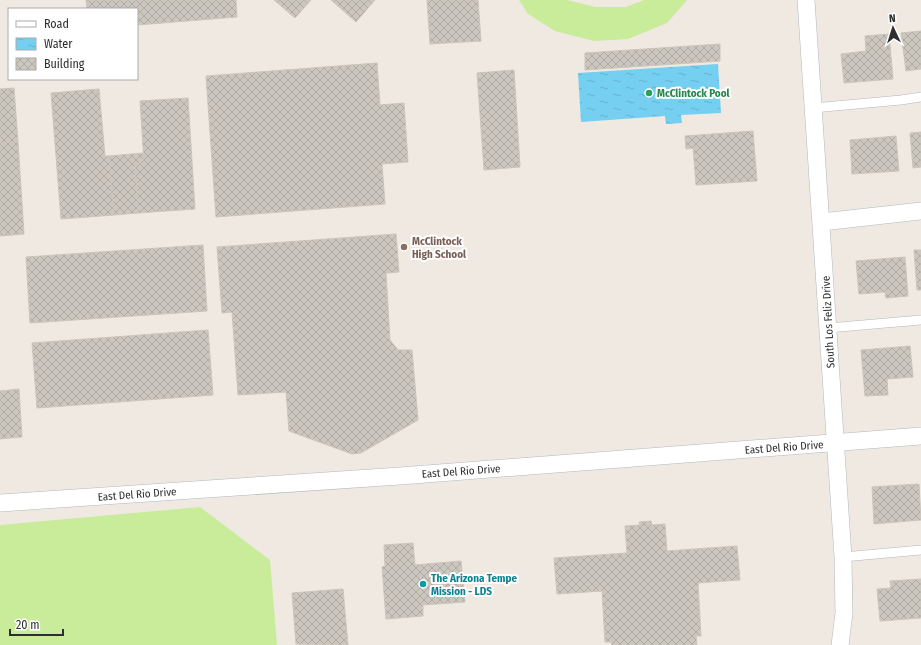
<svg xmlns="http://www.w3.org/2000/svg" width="921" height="645" font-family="'Fira Sans Condensed',sans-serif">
<defs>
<pattern id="water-ripples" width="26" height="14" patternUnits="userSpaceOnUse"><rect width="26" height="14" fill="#75cff0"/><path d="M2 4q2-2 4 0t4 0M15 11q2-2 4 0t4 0" fill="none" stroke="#66b2ce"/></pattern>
<pattern id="building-cross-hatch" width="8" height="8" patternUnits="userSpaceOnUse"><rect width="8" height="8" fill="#cbc7bf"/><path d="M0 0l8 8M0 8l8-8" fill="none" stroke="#afaba4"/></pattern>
</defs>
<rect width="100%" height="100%" fill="#efe9e1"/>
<g fill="#c9ec9a">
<path d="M519 0H567L596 7H626L644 0H687L667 23 628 39 594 41 555 31 528 14Z"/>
<path d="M200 507 270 560 277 645H0V525Z"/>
</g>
<path fill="url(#water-ripples)" d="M718 64 721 113 681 115 682 123 666 124 665 116 581 122 578 73Z"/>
<g fill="url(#building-cross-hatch)" stroke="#cbc5ba">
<path d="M86 0H236L237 17 137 25V9H87Z"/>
<path d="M274 0H311L295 18Z"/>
<path d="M331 0H375L356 22Z"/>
<path d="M427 0H478L481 41 430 44Z"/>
<path d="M921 31V69L906 71 901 33Z"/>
<path d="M889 34 893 79 844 83 841 54 866 51 865 36Z"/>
<path d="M720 44V61L585 70V53Z"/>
<path d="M377 63 380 105 404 103 408 162 382 164 385 204 216 217 206 76Z"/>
<path d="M514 70 520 167 484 170 477 73Z"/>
<path d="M14 88 18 142 0 143V89Z"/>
<path d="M99 89 105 156H109L114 215 61 219 51 93Z"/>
<path d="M188 98 195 209 138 213 135 164 144 163 140 101Z"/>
<path d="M753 131 757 181 696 185 693 148 686 149 685 136Z"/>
<path d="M921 132V167L913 168 910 133Z"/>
<path d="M896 136 899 171 852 174 850 140Z"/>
<path d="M18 142 24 234 0 236V143Z"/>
<path d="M143 153 144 163 135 164 138 213 114 215 109 156Z"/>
<path d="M396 234 399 272 386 273 390 340 398 350H412L418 420 361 453 352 454 289 431 286 392 238 395 232 312 222 313 217 247Z"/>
<path d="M203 245 207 311 30 323 26 257Z"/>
<path d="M914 250H921V290H917Z"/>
<path d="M905 257 908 296 886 298 885 292 859 294 856 261Z"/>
<path d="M208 330 213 395 37 408 32 343Z"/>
<path d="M910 346 913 377 887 379 888 395 865 396 861 350Z"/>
<path d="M19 389 22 437 0 439V391Z"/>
<path d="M919 484 921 520 874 524 872 487Z"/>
<path d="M651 521 652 525 665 524 667 551 737 546 740 580 698 583 701 636H696L697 645H612L611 642H605L602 591 557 594 554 558 627 553 625 526 640 525 639 522Z"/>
<path d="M413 543 415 565 461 561 465 602 423 605V616L386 619 382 567 385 566 384 545Z"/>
<path d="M921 579V618L880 621 877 589 891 588 890 581Z"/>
<path d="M343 589 348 645 296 644 292 593Z"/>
</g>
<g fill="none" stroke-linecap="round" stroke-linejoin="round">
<defs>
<g id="service">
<path d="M813 108 901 100 921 97"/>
<path d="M828 328 921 320"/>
<path d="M843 557 921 550"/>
</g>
<g id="minor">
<path d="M806 0 843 557 844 613 840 645"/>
<path d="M822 222 921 211"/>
<path d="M0 503 400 476 921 436"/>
</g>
</defs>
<use href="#service" stroke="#b4b7c1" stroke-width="10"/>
<use href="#minor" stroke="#b4b7c1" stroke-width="18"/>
<use href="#service" stroke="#fff" stroke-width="9"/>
<use href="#minor" stroke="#fff" stroke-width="17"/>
</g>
<circle fill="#2e9e5b" stroke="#fff" stroke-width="1.5" cx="649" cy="93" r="4"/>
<circle fill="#8d6e63" stroke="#fff" stroke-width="1.5" cx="404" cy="247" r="4"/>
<circle fill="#0f9aa8" stroke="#fff" stroke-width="1.5" cx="423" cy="584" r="4"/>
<g text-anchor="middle" stroke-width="4" stroke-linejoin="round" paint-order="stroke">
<g font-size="11" font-weight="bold" fill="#27864d" stroke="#fff" text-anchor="start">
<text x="657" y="97">McClintock Pool</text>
</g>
<g font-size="11" font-weight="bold" fill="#785e54" stroke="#fff" text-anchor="start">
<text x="412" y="245">McClintock<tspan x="412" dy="13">High School</tspan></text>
</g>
<g font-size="11" fill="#2e2e2e" stroke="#fff">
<text transform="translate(828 322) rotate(-93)" y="4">South Los Feliz Drive</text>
<text transform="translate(784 447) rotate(-4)" y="4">East Del Rio Drive</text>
<text transform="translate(461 471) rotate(-4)" y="4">East Del Rio Drive</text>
<text transform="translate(137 494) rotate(-4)" y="4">East Del Rio Drive</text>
</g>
<g font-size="11" font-weight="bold" fill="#0d838f" stroke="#fff" text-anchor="start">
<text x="431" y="582">The Arizona Tempe<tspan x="431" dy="13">Mission - LDS</tspan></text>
</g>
</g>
<rect x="8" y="8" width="130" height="72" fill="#ffffff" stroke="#ababab"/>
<rect x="16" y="21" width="20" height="6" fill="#ffffff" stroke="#ababab"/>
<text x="44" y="28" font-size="12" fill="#2e2e2e">Road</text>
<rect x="16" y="38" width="20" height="12" fill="url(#water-ripples)" stroke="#ababab"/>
<text x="44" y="48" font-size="12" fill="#2e2e2e">Water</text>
<rect x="16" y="58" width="20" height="12" fill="url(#building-cross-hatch)" stroke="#ababab"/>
<text x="44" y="68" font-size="12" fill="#2e2e2e">Building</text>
<g transform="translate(893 28) rotate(356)" stroke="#ffffff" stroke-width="3" paint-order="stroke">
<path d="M0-3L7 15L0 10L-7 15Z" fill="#2e2e2e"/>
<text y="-6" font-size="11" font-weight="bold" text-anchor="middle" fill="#2e2e2e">N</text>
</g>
<path d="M10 629v6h53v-6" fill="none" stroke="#2e2e2e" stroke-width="2"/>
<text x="16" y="629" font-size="12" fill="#2e2e2e" stroke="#ffffff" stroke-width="3" paint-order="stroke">20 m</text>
</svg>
